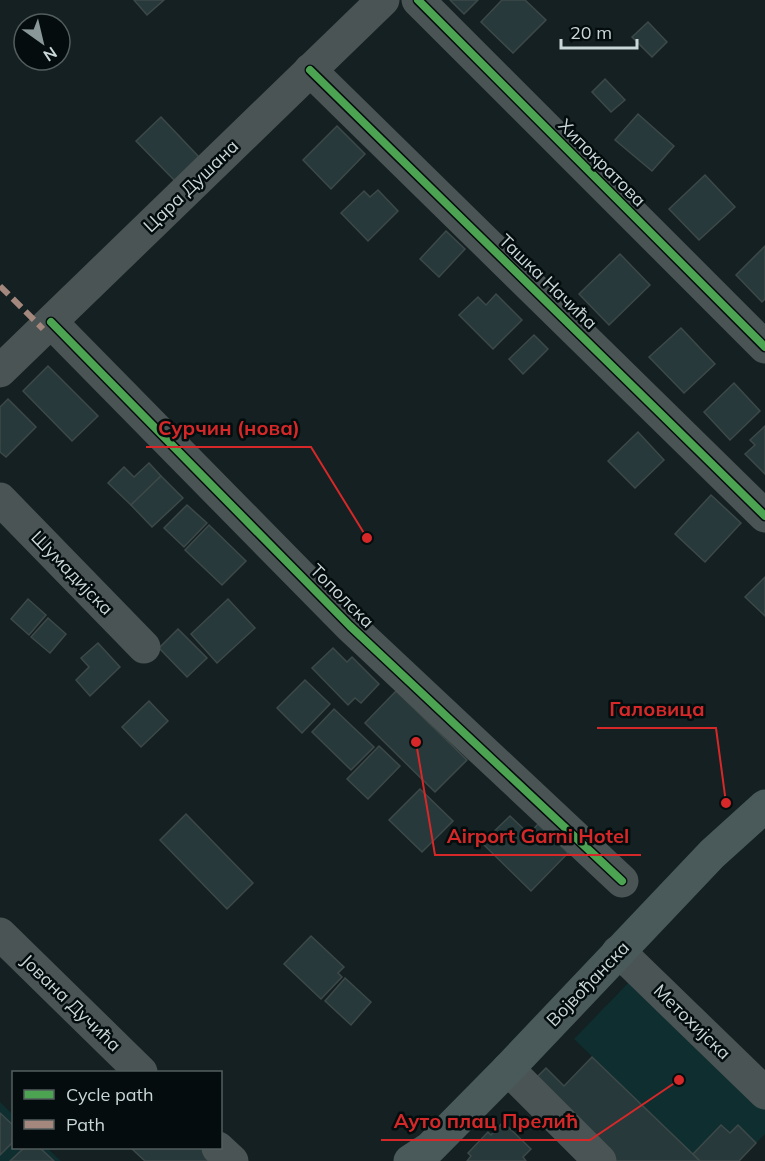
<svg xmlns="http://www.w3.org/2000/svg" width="765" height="1161" font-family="Mulish,sans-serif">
<rect width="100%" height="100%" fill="#142021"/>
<g fill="#0f2e30">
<path d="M634 977 765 1102V1134L739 1161H700L574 1039Z"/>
<path d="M0 1102 13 1115 14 1148H47L61 1161H0Z"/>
</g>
<g fill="#27393a" stroke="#3d4849" stroke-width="1.5">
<path d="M134 0H164L147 15Z"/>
<path d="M450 0H478L464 14Z"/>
<path d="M502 0H525L546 20 513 53 481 22Z"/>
<path d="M648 22 667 42 652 57 632 37Z"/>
<path d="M605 79 625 100 611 112 592 92Z"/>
<path d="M638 114 674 146 652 171 615 140Z"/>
<path d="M161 117 199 157 175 181 136 141Z"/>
<path d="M337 126 365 154 331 189 303 160Z"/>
<path d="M705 175 735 207 699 240 669 209Z"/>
<path d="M378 190 398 211 368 241 341 213 364 191 370 197Z"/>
<path d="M446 231 465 249 439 277 420 259Z"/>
<path d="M765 246V299L762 302 736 275Z"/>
<path d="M620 254 650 285 609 325 579 294Z"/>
<path d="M496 294 522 320 493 349 459 315 478 297 486 305Z"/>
<path d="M681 328 715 364 684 393 649 357Z"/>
<path d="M534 335 548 349 523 374 509 359Z"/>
<path d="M48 366 98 416 72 441 23 391Z"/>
<path d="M734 383 760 411 730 440 704 412Z"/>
<path d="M8 399 36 427 6 457 0 452V407Z"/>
<path d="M765 426V474L745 454 755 445 750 440Z"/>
<path d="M638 432 664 460 635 488 608 461Z"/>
<path d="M149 463 161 476 131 505 108 483 124 467 134 477Z"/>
<path d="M161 476 183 498 152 527 131 505Z"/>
<path d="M711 495 741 523 705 562 675 534Z"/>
<path d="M187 505 207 523 184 547 164 528Z"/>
<path d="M209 525 246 561 222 585 185 550Z"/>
<path d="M765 577V616L745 597Z"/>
<path d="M28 599 46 615 29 635 11 619Z"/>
<path d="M228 599 255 628 217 663 191 634Z"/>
<path d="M48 618 66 634 50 653 31 637Z"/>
<path d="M178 629 207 658 187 677 159 648Z"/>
<path d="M98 643 120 667 90 696 76 680 89 667 81 658Z"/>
<path d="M333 648 347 662 352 657 379 684 361 703 355 698 348 705 312 668Z"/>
<path d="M305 680 330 704 302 733 277 708Z"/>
<path d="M396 691 467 760 435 792 365 723Z"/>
<path d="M149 701 168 721 141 747 122 727Z"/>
<path d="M334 709 374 747 351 770 312 732Z"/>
<path d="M379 746 400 766 368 799 347 779Z"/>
<path d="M420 789 453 821 422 852 389 820Z"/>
<path d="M186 814 253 883 227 909 160 840Z"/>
<path d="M510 816 529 834 538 824 568 853 531 891 482 843Z"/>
<path d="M311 936 344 967 338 973 342 977 321 999 284 964Z"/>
<path d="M345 978 371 1002 351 1025 325 1001Z"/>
<path d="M592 1057 700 1161H614L532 1082 546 1068 564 1086Z"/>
<path d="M0 1113 14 1126V1141L0 1155Z"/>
<path d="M503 1122 531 1149 523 1157 526 1161H467L471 1156 468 1153 488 1132 491 1135Z"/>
<path d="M721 1125 730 1133 738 1125 756 1143 739 1161H700L693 1154Z"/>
<path d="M24 1148H40L54 1161H10Z"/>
<path d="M131 1148H203L216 1161H145Z"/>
</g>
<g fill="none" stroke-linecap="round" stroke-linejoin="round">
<g stroke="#4b5455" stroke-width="33">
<path d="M418 0 765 347"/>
<path d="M310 70 765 516"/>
<path d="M51 322 350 626 622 881"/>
<path d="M0 371 383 0"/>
<path d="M0 499 144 647"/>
<path d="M0 934 141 1072"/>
<path d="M618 952 632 964 765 1093"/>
<path d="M508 1069 600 1161"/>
<path d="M218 1148 232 1161"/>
</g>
<path stroke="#4a5a5b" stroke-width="33" d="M410 1161 430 1148 508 1069 712 854 765 806"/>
<path stroke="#a5887d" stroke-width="6" stroke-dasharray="12 6" stroke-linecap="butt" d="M0 286 43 329"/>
<defs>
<g id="cycleway">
<path d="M418 0 765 347"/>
<path d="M310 70 765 516"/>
<path d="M51 322 350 626 622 881"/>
</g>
</defs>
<use href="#cycleway" stroke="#040c0d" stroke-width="11"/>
<use href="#cycleway" stroke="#4ca352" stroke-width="8"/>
</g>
<g text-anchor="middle" stroke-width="5" stroke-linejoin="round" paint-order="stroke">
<g font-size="18" fill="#cad7d8" stroke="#040c0d">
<text transform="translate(602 163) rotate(45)" y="6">Хипократова</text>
<text transform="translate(191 186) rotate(-44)" y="6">Цара Душана</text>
<text transform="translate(548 282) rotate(44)" y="6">Ташка Начића</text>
<text transform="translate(72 573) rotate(46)" y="6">Шумадијска</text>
<text transform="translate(342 596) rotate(45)" y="6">Тополска</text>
<text transform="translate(588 984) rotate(-46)" y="6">Војвођанска</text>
<text transform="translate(71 1003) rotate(44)" y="6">Јована Дучића</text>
<text transform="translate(692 1022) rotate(44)" y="6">Метохијска</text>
</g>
</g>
<path fill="none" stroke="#d62828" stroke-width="2" d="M367 538L311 447H146M726 803L716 728H597M416 742L435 855H641M679 1080L590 1140H381"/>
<g fill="#d62828" stroke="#040c0d" stroke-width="2">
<circle cx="367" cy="538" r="6"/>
<circle cx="726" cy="803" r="6"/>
<circle cx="416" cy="742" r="6"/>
<circle cx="679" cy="1080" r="6"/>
</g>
<g font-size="20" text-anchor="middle" font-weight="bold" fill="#d62828" stroke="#040c0d" stroke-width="5" stroke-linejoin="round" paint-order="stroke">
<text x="229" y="435">Сурчин (нова)</text>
<text x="657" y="716">Галовица</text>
<text x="538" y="843">Airport Garni Hotel</text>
<text x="486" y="1128">Ауто плац Прелић</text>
</g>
<rect x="12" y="1071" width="210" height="78" fill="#040c0d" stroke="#535d5e" stroke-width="1.5"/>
<rect x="24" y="1090" width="30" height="9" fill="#4ca352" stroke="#535d5e" stroke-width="1.5"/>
<text x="66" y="1101" font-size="18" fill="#cad7d8">Cycle path</text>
<rect x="24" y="1120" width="30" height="9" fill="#a5887d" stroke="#535d5e" stroke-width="1.5"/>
<text x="66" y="1131" font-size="18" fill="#cad7d8">Path</text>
<g transform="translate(42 42) rotate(146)"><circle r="28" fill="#040c0d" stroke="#535d5e" stroke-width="1.5"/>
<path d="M0-4.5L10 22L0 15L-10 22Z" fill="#8a9798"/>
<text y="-9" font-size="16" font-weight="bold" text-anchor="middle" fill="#cad7d8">N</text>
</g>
<path d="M561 39v9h76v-9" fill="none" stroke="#cad7d8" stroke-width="3"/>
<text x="570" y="39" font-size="18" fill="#cad7d8" stroke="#040c0d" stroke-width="4.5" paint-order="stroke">20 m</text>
</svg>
